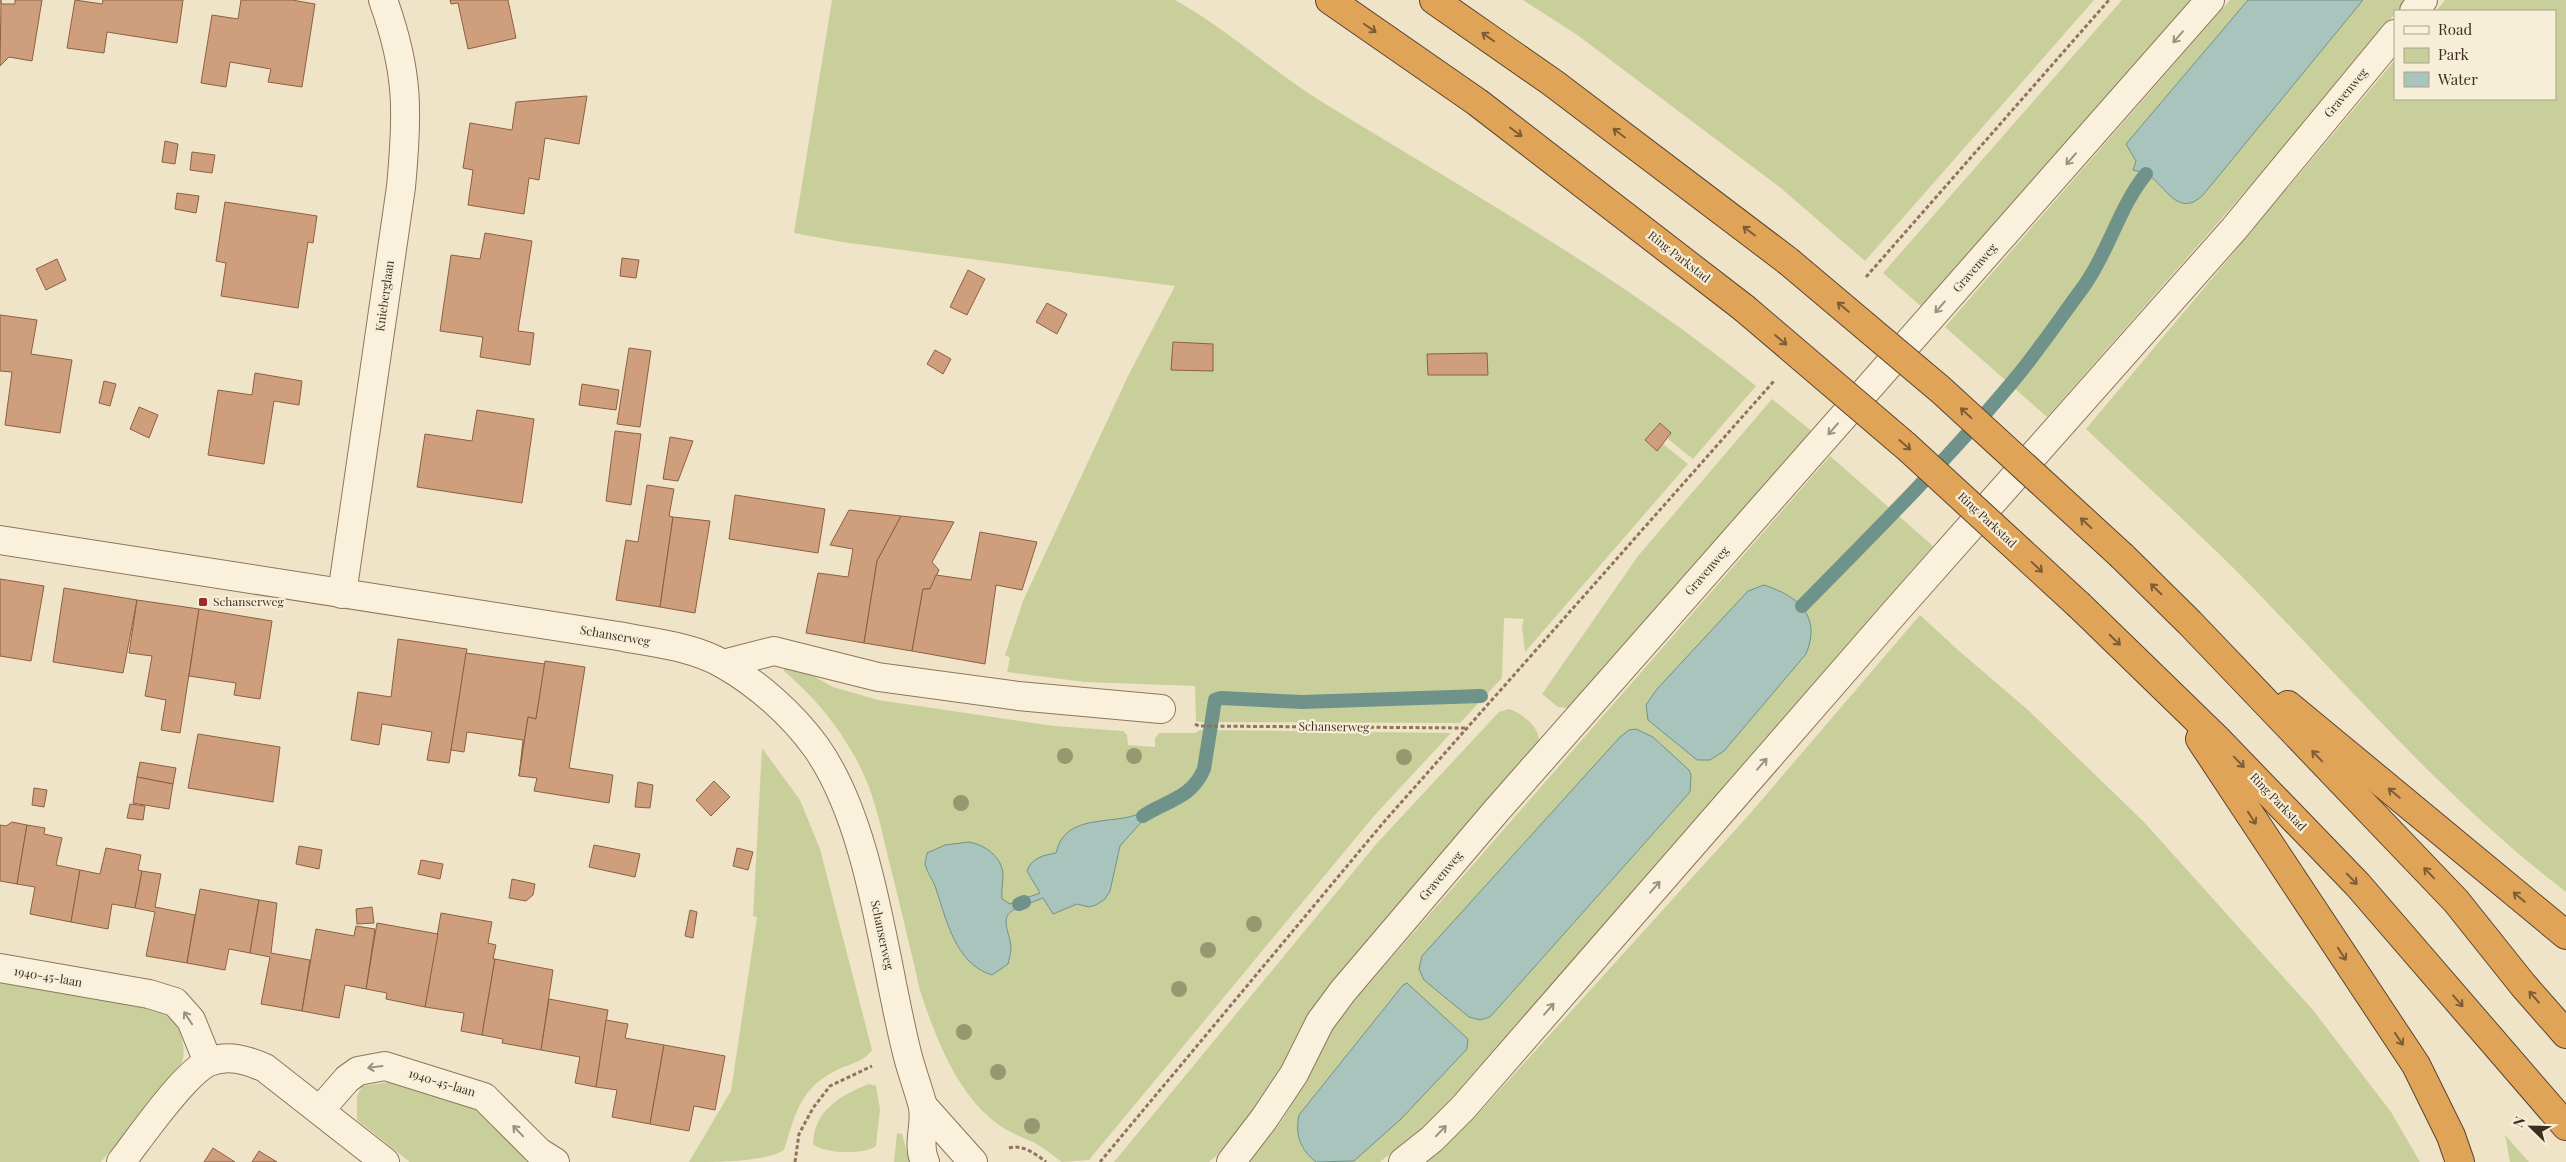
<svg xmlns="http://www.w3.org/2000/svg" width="2566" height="1162" font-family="'Playfair Display',serif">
<rect width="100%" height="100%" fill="#f0e4c8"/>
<g fill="#c9cf9b">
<path d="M832 0H1175C1229 30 1274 73 1327 105 1472 194 1624 278 1756 386L1693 459 1668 439 1671 433 1659 423 1645 441 1657 450 1663 444 1688 464 1525 652 1522 626 1524 619 1504 618 1502 678 1460 723 1200 722 1196 721 1195 686 1085 682 1007 672 1010 658 1005 655 1023 601 1129 374 1175 286 842 242 794 233Z"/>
<path d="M1523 0H2094L1865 261 1782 189 1576 34Z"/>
<path d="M2122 0H2193L1924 309 1883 273Z"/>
<path d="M2230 0H2406L2303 126 2047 417 1945 327Z"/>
<path d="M2445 0H2566V892C2451 804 2358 697 2258 593 2203 536 2143 483 2086 429L2395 60V99H2555V11H2436Z"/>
<path d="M1772 399 1814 433 1568 708 1558 707 1542 694 1638 556Z"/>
<path d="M1830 456 1933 546 1436 1117 1380 1162H1249L1281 1122 1313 1069 1329 1034 1359 995Z"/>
<path d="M1920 615 1958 650 2028 710 2144 822 2313 1010 2391 1112 2420 1162H1426L1478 1114 1747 817Z"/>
<path d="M784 667 803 670 833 687 878 700 1054 726 1123 731 1127 735 1128 745 1155 747V738L1159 733H1195L1200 730 1451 733 1374 816 1089 1160 1062 1162C1052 1155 1044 1148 1033 1142 1022 1137 1010 1133 999 1125 957 1095 936 1038 920 991 910 946 899 901 888 857 880 823 873 789 856 759 837 724 813 696 784 671Z"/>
<path d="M1509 709C1524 714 1542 729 1539 744L1328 988 1300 1028 1283 1063 1258 1105 1216 1156 1209 1162H1114L1378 842 1499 712Z"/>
<path d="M762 748 800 800 820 849 872 1050C863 1063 848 1064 835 1071 799 1089 795 1116 784 1150 766 1162 714 1162 689 1162L731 1091 757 917 753 916Z"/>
<path d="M0 982 151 1007C156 1010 164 1013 169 1017 180 1026 187 1048 182 1062L101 1162H0Z"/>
<path d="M390 1082C423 1091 463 1097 491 1120 505 1132 518 1148 531 1162H410L357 1120V1096L362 1086Z"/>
<path d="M869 1084 876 1086 880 1109 876 1146C864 1155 824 1154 813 1144 814 1110 841 1095 869 1084Z"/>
<path d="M897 1133 902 1134 910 1162H894Z"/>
<path d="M2505 1135 2529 1162H2510Z"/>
</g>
<g fill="#a9c4bc" stroke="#6f938a">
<path d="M2248 0H2363L2203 195C2177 220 2165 183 2145 173 2142 172 2137 171 2133 170L2136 161 2126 144Z"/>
<path d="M1764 585C1798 596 1822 616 1806 654L1724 751 1710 760H1697L1648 720 1646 705 1657 689 1748 591Z"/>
<path d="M1636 729 1653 737 1689 770 1691 775 1690 792 1490 1017 1480 1020 1469 1017 1424 980 1419 969 1422 956 1620 737 1629 730Z"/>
<path d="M1141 813 1144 819 1120 846 1110 891 1105 899 1096 905 1089 907 1077 904 1053 914 1043 898 1025 905 1023 899 1040 893 1027 871C1031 858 1044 855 1056 853 1065 812 1112 826 1141 813Z"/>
<path d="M969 842C985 845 1003 857 1003 876 1003 883 1001 892 1002 899L1010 904 1018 901 1020 907C996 915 1010 930 1011 948 1011 954 1009 959 1008 964L992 975C955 964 946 918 935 886 932 878 927 873 925 864L927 853 945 845Z"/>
<path d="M1407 983 1468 1039 1467 1049 1401 1119 1354 1161 1316 1162C1300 1149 1295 1135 1299 1115L1403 985Z"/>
</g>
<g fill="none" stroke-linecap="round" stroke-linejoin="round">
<g stroke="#6f938a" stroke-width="14">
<path d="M1802 606C1874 533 1948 459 2014 380 2039 350 2061 317 2084 286 2109 251 2119 207 2146 174"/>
<path d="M1143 816C1167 800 1191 799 1204 769L1215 700 1221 698 1302 702 1481 696"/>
<path d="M1019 904 1024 902"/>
</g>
</g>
<g fill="#cf9f7d" stroke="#8d5f41">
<path d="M1 0V4H15V0H42L32 61 9 57 0 66Z"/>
<path d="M75 0 102 4 103 0H183L177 43 107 32 104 53 67 48Z"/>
<path d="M241 0H292L315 4 302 87 268 82 271 69 230 62 226 87 201 83 212 15 238 19Z"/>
<path d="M450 0H508L516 38 468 49 458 3 451 4Z"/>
<path d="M587 96 579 144 545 138 539 180 529 178 524 214 468 205 473 170 463 168 470 123 512 130 516 102Z"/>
<path d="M165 141 178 144 175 164 162 162Z"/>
<path d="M192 152 215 155 212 173 190 170Z"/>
<path d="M177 193 199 196 196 213 175 209Z"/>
<path d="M225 202 317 216 313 243 308 242 298 308 221 296 226 263 216 261Z"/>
<path d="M485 233 532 241 518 331 534 333 530 365 480 357 483 337 440 331 451 255 480 259Z"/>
<path d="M622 258 639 260 636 278 620 276Z"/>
<path d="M57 259 66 280 46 290 36 269Z"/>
<path d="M968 270 985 279 967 315 950 307Z"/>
<path d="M1047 303 1067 314 1057 334 1036 322Z"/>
<path d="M0 315 37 320 31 354 72 360 60 433 5 425 12 372 0 371Z"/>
<path d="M1173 342 1213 344V371L1171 370Z"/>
<path d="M629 348 651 351 640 427 617 424Z"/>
<path d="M935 350 951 359 943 374 927 364Z"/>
<path d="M1487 353 1488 375H1428L1427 354Z"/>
<path d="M255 373 302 381 299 405 274 401 264 464 208 455 218 390 252 395Z"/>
<path d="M104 381 116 384 110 406 99 403Z"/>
<path d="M582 384 619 390 616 410 579 405Z"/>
<path d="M139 407 158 415 149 438 130 429Z"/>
<path d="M477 410 534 419 522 503 417 487 425 434 472 441Z"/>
<path d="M1660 423 1671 433 1657 451 1645 440Z"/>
<path d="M615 431 641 434 631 505 606 501Z"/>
<path d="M670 437 693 441 678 481 663 479Z"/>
<path d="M647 485 674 489 669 516 673 517 660 607 616 600 626 540 638 542Z"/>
<path d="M735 495 825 509 818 553 729 539Z"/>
<path d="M849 510 901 516 877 561 864 643 806 633 818 573 848 577 853 549 830 545Z"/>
<path d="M901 516 954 522 932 562 939 570 930 589H923L912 651 864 643 877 561Z"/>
<path d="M673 517 710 521 695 613 660 607Z"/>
<path d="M980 532 1037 542 1022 590 996 585 985 664 912 651 923 589H930L936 575 971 580Z"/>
<path d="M0 579 44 586 31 661 0 656Z"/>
<path d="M64 588 137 600 123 673 53 662Z"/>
<path d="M137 600 199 609 180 733 161 730 166 700 145 696 152 656 129 653Z"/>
<path d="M199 609 272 621 260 699 234 695 236 683 189 676Z"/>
<path d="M398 639 467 649 449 763 427 760 432 732 382 724 379 745 351 740 358 692 391 697Z"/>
<path d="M466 653 545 664 536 719 528 717 519 776 523 740 467 732 464 752 451 750Z"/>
<path d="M545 661 585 667 569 768 613 775 609 803 534 791 537 778 519 776 528 717 536 719Z"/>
<path d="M198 734 280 747 273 802 188 788Z"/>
<path d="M140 762 176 768 173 784 137 777Z"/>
<path d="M137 777 173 784 169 809 133 803Z"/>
<path d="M714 781 730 797 711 816 696 800Z"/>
<path d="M638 782 653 785 650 808 635 807Z"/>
<path d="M34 788 47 790 44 807 32 805Z"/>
<path d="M130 804 145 806 143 820 127 818Z"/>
<path d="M12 822 27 825 17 884 0 881V825L6 826Z"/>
<path d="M27 825 45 828 44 834 62 838 56 865 80 870 71 922 30 914 35 887 17 884Z"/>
<path d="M594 845 640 854 635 877 589 867Z"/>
<path d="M299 846 322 850 319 869 296 864Z"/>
<path d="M106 848 141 855 138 870 142 871 135 908 112 904 108 929 71 922 80 870 100 874Z"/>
<path d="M737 848 753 852 748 870 733 866Z"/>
<path d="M421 860 443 864 440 879 418 874Z"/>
<path d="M142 871 161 874 155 907 195 915 187 963 146 956 155 912 135 908Z"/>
<path d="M512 879 535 884 533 895 526 901 509 898Z"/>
<path d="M200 889 259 900 250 953 229 949 225 970 187 963Z"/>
<path d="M259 900 277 903 271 953 310 960 302 1011 261 1004 270 957 250 953Z"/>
<path d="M372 907 374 923 357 924 356 909Z"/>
<path d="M690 910 697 912 693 938 685 936Z"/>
<path d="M441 913 492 922 488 943 496 945 493 959H495L482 1035 461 1031 464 1013 425 1007Z"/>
<path d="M377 923 438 934 425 1007 386 999 387 993 366 989Z"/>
<path d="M356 926 375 929 366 989 345 985 339 1018 302 1011 316 929 354 936Z"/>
<path d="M495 959 553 970 541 1050 502 1043 503 1039 482 1035Z"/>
<path d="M549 999 608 1010 596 1087 575 1083 580 1057 541 1050Z"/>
<path d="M606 1020 628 1024 625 1038 664 1045 650 1124 612 1117 617 1090 596 1087Z"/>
<path d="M664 1045 725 1056 715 1110 694 1106 689 1131 650 1124Z"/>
<path d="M213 1148 235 1162H204Z"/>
<path d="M259 1151 277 1162H252Z"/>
</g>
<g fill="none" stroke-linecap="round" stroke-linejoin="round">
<defs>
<g id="minor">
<path d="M2414 11 2423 0"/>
<path d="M0 540 618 636C653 643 692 646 723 664 758 684 792 714 816 747 871 825 883 956 906 1049 910 1067 917 1085 922 1103 928 1122 916 1143 925 1162"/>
<path d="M342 594 401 187C408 112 409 72 383 0"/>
<path d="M723 664 774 651 878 677 1018 696 1161 709"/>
<path d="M0 968 149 994 175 1002 191 1020 208 1062"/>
<path d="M923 1106 973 1162"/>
<path d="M320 1110 347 1079 358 1071 385 1066 484 1097 539 1152 555 1162"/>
<path d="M121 1162C139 1139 185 1072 209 1062 228 1054 247 1060 265 1068L385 1162"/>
<path d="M1231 1162 1264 1119 1294 1074 1320 1022 1343 991 1497 810 2210 0"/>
<path d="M1403 1162 1432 1139 1463 1108 1895 612 2234 229 2395 34"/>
</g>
<g id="highway">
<path d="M1330 0 1477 102 1744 308"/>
<path d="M1434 0 1553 83 1788 261"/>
<path d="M2122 556 2190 623 2456 901 2523 985 2566 1034"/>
<path d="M2080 606 2216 738 2358 885 2566 1126"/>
<path d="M2288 705 2566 935"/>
<path d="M2200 739 2416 1065 2451 1136 2460 1162"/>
</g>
</defs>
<use href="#minor" stroke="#8d765c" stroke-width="30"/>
<use href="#highway" stroke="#5b4430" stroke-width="30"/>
<g stroke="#8d765c" stroke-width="3" stroke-dasharray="4 2.5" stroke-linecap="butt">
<path d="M1866 277 2109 0"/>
<path d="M1195 724 1199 726 1468 728"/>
<path d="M1009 1148C1022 1144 1036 1154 1046 1162"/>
<path d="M795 1162 799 1134 813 1108 830 1086 872 1066"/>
<path d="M1100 1162 1383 823 1774 381"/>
</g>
<use href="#minor" stroke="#faf1dc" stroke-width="28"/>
<use href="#highway" stroke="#e0a458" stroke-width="28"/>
<defs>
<g id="highway-bridge">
<path d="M1788 261 1941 390 2122 556"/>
<path d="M1744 308 1907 447 2080 606"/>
</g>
</defs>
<use href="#highway-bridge" stroke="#5b4430" stroke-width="30" stroke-linecap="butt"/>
<use href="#highway-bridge" stroke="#e0a458" stroke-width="28"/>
</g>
<g fill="#96986f">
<circle cx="1065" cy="756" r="8"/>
<circle cx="1134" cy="756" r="8"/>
<circle cx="1404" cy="757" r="8"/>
<circle cx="961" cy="803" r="8"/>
<circle cx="1254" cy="924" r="8"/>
<circle cx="1208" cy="950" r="8"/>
<circle cx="1179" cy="989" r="8"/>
<circle cx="964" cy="1032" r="8"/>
<circle cx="998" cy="1072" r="8"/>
<circle cx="1032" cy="1126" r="8"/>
</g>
<defs><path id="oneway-shaft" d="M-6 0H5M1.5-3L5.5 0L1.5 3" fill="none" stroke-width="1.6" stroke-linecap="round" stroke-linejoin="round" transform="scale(1.25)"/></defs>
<g stroke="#7e5d36">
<use href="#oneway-shaft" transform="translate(1370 28) rotate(35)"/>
<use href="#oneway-shaft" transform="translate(1488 37) rotate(-145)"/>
<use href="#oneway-shaft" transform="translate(1516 132) rotate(37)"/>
<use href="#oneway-shaft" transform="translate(1619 133) rotate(-143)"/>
<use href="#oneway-shaft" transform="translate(1749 231) rotate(-143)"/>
<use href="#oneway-shaft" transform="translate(1843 307) rotate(-140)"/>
<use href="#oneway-shaft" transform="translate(1781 340) rotate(40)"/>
<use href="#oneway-shaft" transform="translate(1966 413) rotate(-137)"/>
<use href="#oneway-shaft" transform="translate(1905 445) rotate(41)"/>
<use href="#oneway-shaft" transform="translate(2086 523) rotate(-137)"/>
<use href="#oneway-shaft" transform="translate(2037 567) rotate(43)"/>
<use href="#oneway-shaft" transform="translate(2156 589) rotate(-136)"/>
<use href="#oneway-shaft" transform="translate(2115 640) rotate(44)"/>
<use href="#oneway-shaft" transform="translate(2317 756) rotate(-134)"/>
<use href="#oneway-shaft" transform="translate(2239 762) rotate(46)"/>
<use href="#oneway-shaft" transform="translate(2394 793) rotate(-140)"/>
<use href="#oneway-shaft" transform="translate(2252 818) rotate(57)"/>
<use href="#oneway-shaft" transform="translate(2429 873) rotate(-134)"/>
<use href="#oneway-shaft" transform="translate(2352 879) rotate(46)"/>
<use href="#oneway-shaft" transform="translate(2519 897) rotate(-140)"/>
<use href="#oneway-shaft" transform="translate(2342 954) rotate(57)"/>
<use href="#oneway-shaft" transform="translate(2534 997) rotate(-131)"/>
<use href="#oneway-shaft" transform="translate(2458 1001) rotate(49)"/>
<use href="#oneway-shaft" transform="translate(2399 1039) rotate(56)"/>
</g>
<g stroke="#9c907e">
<use href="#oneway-shaft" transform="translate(2178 37) rotate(131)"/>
<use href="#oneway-shaft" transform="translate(2071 159) rotate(131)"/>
<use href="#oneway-shaft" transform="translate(1940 307) rotate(131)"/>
<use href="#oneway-shaft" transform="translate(1833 429) rotate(131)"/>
<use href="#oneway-shaft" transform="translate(1762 764) rotate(-49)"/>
<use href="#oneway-shaft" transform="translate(1655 887) rotate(-49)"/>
<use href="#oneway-shaft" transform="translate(1549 1009) rotate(-49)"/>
<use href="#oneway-shaft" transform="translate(188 1018) rotate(-123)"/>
<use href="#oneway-shaft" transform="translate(375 1067) rotate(173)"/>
<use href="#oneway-shaft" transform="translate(518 1131) rotate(-134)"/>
<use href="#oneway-shaft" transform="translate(1441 1131) rotate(-46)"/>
</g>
<rect fill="#9e2a2b" stroke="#f7eed8" stroke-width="2" x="198" y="597" width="10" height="10" rx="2.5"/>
<g text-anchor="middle" stroke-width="4.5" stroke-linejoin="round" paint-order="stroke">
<g font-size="12" fill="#3d2e20" stroke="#f7eed8">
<text transform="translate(2346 93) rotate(-50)" y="4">Gravenweg</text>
<text transform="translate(1679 257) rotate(38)" y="4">Ring Parkstad</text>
<text transform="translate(1975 268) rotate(-49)" y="4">Gravenweg</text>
<text transform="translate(385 296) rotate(-82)" y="4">Knieberglaan</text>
<text transform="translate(1987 520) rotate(43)" y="4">Ring Parkstad</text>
<text transform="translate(1707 571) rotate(-49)" y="4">Gravenweg</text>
<text transform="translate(615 636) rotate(10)" y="4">Schanserweg</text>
<text transform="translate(1334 727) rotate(1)" y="4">Schanserweg</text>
<text transform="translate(2278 802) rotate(46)" y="4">Ring Parkstad</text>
<text transform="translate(1441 876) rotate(-50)" y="4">Gravenweg</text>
<text transform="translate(882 935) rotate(78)" y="4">Schanserweg</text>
<text transform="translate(48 977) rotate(10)" y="4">1940-45-laan</text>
<text transform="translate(442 1083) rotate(17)" y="4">1940-45-laan</text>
</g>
<g font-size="12" fill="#3d2e20" stroke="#f7eed8" text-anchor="start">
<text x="213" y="606">Schanserweg</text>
</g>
</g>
<rect x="2394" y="10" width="162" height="90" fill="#f7eed8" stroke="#ada18e"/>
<rect x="2404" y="26" width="25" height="8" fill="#faf1dc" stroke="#ada18e"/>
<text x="2438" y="35" font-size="15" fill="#3d2e20">Road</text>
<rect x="2404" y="48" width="25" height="15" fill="#c9cf9b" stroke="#ada18e"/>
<text x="2438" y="60" font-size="15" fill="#3d2e20">Park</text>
<rect x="2404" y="72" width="25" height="15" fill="#a9c4bc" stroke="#ada18e"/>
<text x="2438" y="85" font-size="15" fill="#3d2e20">Water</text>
<g transform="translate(2531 1127) rotate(293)" stroke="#f7eed8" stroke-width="4" paint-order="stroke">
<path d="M0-4L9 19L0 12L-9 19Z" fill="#3d2e20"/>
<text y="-8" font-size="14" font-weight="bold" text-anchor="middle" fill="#3d2e20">N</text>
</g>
</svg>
